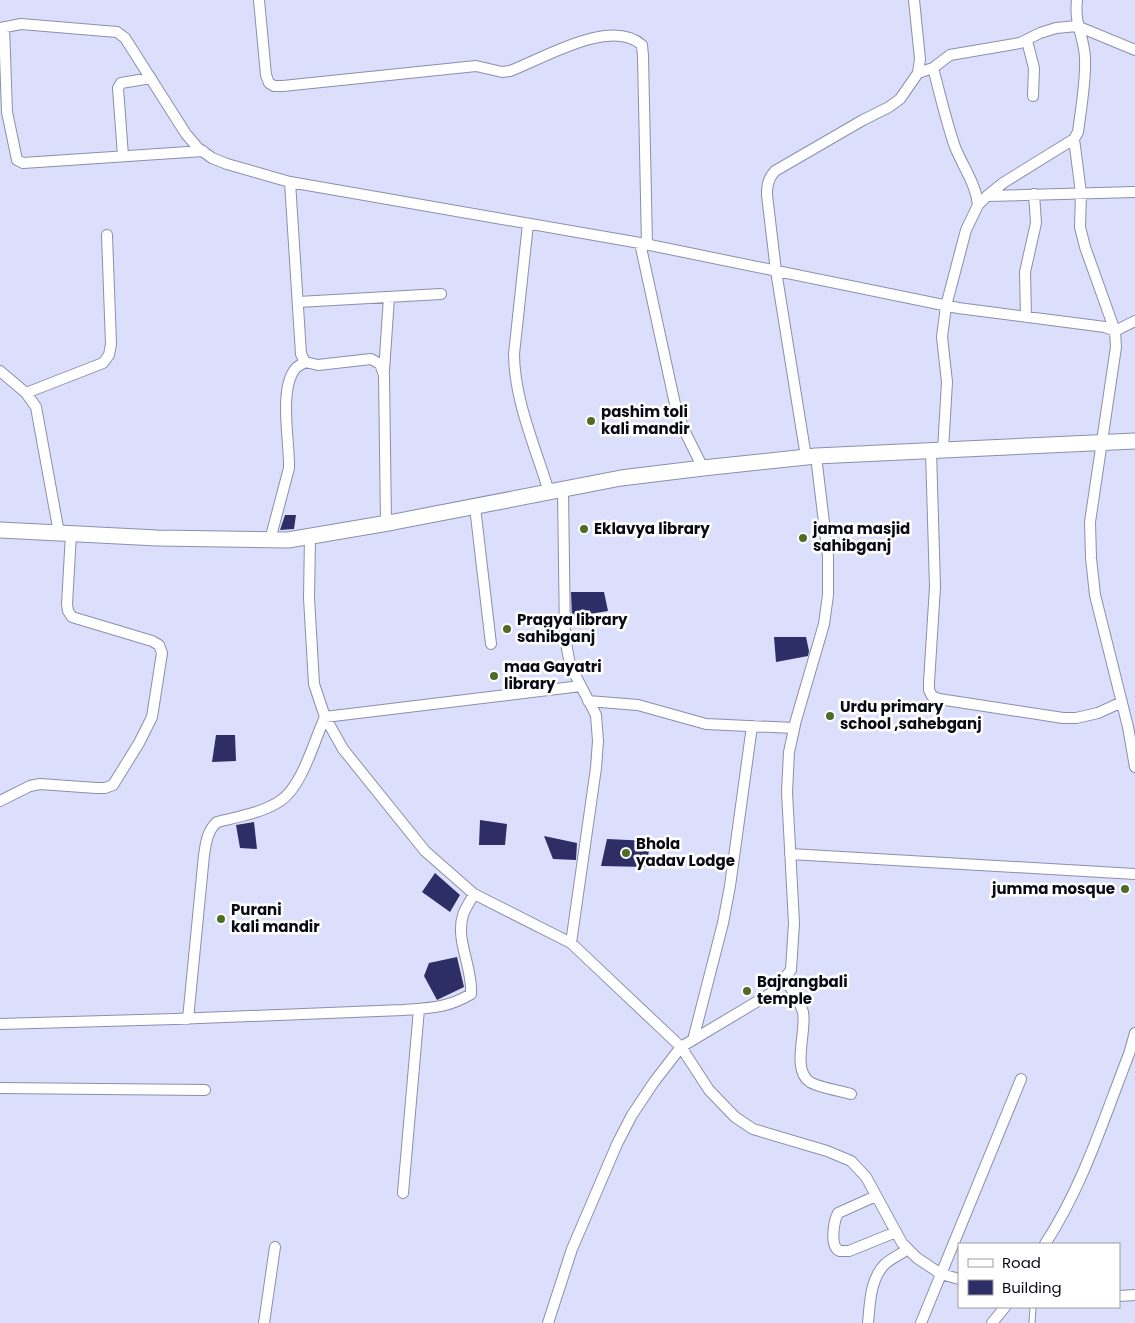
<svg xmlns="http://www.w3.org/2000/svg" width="1135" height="1323" font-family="Poppins,sans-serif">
<rect width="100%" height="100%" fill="#dbdffb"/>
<path fill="#2d2e66" d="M285,515h11l-2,14 -14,1z
M571,592h33l4,19 -36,6z
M774,637h32l3,14 -1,5 -32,6z
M216,735h19l1,26 -24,1z
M480,820l27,4 -2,21h-26z
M254,822l3,27 -17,-1 -4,-23z
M544,836l33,7 -1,17 -23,-1z
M607,839l43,2 -3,26 -46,-1z
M435,873l25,22 -10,17 -28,-20z
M457,957l7,30 -27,13 -13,-24 5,-13z"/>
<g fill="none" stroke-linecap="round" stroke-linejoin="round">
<g stroke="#8a8fae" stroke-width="7">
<path id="lane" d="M1032,1323l1,-16"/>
</g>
<g stroke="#8a8fae" stroke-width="12">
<path id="street" d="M259,0l7,75 3,8 5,3h9l193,-20 26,6 8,-1c33,-12 100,-54 132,-26l1,11 4,189
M4,27l3,85 10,48 6,3 180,-12
M0,28l21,-4 96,8 8,6 61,96 12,14 14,10 15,6 63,18 350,61 318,65 147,19 10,4 1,16 -26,175 1,36 4,37 33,132 7,40
M1027,41l7,27 -1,28
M933,68c7,26 13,53 22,79 8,20 21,37 23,58
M918,73l15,-5 17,-13 70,-12 20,-10 16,-5 21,-2 58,24
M1074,139l7,54 -1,34 5,20 30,84 20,-10
M123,156l-5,-68 3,-5 30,-5
M290,182l11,172 4,8 13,3 53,-6 9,5 4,11 2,148
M987,196l148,-4
M528,224l-14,130c0,45 22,95 35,138
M640,243l35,161 9,26 19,38
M298,302l143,-8
M1026,317l-1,-45 11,-49 -2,-29
M0,371l26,22 10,14 23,126
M384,371l5,-74
M26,393l77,-30 6,-8 2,-11 -4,-109
M943,450l4,-68 -5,-45 4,-31 20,-76 12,-25 9,-9 16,-13 71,-44 4,-7c3,-24 8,-50 7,-74 -1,-22 -11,-34 -8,-58
M931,451l4,136 -6,95v8l3,6 7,3 124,19h13l22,-5 24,-11
M806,457l-30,-186 -9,-76c0,-10 1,-16 8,-24l88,-51 26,-13 11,-8 18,-26 2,-14 -6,-59
M563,490l2,147 5,28 26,50 2,26 -2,27 -25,175
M475,507l16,137
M310,536l-1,62 5,86 11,33 18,32 82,102 49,43 97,49 110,104 28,43 26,27 18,12 74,22 24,10 15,16 36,66 15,15 24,16 18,5
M270,540l19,-72c1,-24 -11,-80 7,-100 2,-2 6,-4 9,-6
M588,701l50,4 68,19 88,4
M0,801l30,-15 10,-2 56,4h9l8,-3 26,-42 13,-26 10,-64 -3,-8 -7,-4 -80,-24 -4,-6 -1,-7 4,-70
M790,854l345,20
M784,978c7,10 15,21 19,34 4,19 -12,58 7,70 7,5 31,9 41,12
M188,1019l16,-164c2,-12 3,-24 13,-33 20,-5 45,-9 63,-21 22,-14 34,-60 45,-84l256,-31
M0,1024l175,-5 228,-9c26,-2 45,-2 68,-16 2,-26 -16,-54 -8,-79 2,-7 8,-15 11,-21
M693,1040l30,-117 7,-37 22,-160
M0,1088l205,2
M403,1193l16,-184
M876,1196l-38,17c-4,8 -9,34 2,38 1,0 8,0 9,0l47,-19
M1045,1244c38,-58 59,-126 84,-190l6,-21
M1119,1296l16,-1
M264,1323l11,-76
M548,1323l24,-74 45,-105 15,-29 22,-33 27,-35 92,-55 18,-22 3,-47 -7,-131 2,-40 7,-32 28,-96 4,-29v-39l-12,-100
M868,1323c2,-20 2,-44 17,-59 7,-6 16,-10 23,-15
M921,1323l100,-244
M992,1323l13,-16"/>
</g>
<g stroke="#8a8fae" stroke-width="17">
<path id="secondary" d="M0,530l157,8 131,2 106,-18 227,-44 82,-10 113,-12 319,-15"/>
</g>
<use href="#lane" stroke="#fff" stroke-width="5"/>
<use href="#street" stroke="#fff" stroke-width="10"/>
<use href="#secondary" stroke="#fff" stroke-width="15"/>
</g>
<g fill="#4e6c22" stroke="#fff" stroke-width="2">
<circle cx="591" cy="421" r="5"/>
<circle cx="584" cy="529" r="5"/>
<circle cx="803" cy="538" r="5"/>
<circle cx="507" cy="629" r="5"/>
<circle cx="494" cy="676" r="5"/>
<circle cx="830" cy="716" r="5"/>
<circle cx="626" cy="853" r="5"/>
<circle cx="1125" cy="889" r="5"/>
<circle cx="221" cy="919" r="5"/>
<circle cx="747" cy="991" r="5"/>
</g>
<g text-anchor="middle" stroke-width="5" stroke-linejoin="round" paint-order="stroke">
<g font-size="15" font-weight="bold" fill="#090a15" stroke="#fff" text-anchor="start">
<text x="601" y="417">pashim toli<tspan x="601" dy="17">kali mandir</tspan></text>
<text x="594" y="534">Eklavya library</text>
<text x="813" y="534">jama masjid<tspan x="813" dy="17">sahibganj</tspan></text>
<text x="517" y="625">Pragya library<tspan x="517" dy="17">sahibganj</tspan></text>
<text x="504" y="672">maa Gayatri<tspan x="504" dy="17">library</tspan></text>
<text x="840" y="712">Urdu primary<tspan x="840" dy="17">school ,sahebganj</tspan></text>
<text x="636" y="849">Bhola<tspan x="636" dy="17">yadav Lodge</tspan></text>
<text x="1115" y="894" text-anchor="end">jumma mosque</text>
<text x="231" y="915">Purani<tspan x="231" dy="17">kali mandir</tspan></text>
<text x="757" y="987">Bajrangbali<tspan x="757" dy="17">temple</tspan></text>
</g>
</g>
<rect x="958" y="1243" width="162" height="65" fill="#ffffff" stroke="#9d9da1"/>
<rect x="968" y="1259" width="25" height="8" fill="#ffffff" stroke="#9d9da1"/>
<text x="1002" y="1268" font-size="15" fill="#090a15">Road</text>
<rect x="968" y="1280" width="25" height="15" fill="#2d2e66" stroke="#9d9da1"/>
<text x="1002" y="1293" font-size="15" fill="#090a15">Building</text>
</svg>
